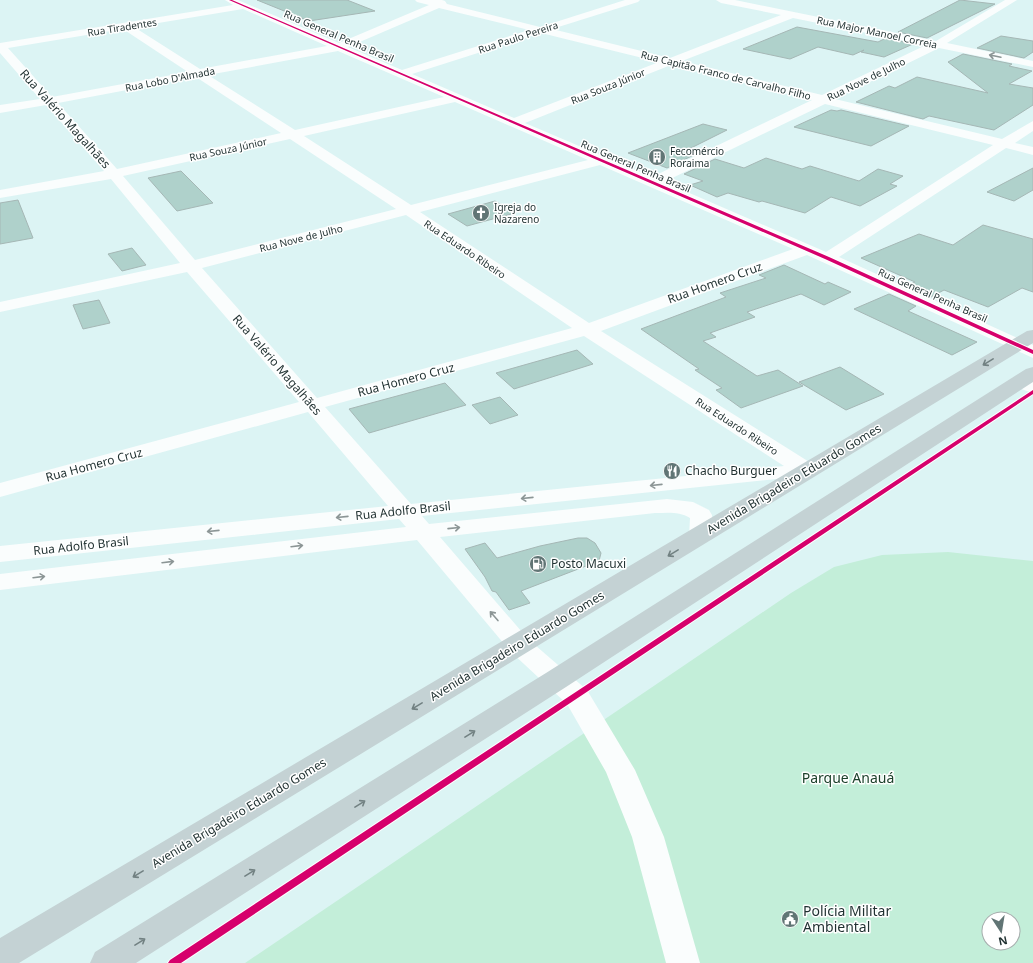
<svg xmlns="http://www.w3.org/2000/svg" width="1033" height="963" font-family="'Noto Sans',sans-serif">
<rect width="100%" height="100%" fill="#dcf4f4"/>
<path fill="#c3eed9" fill-rule="evenodd" d="M948,552l85,9v402h-788l546,-370 43,-26 48,-12zM989,919h24v24h-24z"/>
<path fill="#afd1cb" stroke="#a5b7b5" d="M257,0h90l28,11 -66,10z
M960,0l35,4 -68,34 -29,-6z
M797,27l81,15 8,-4 27,6 -29,13 -23,-5 3,-2 -11,5 -35,-8 -28,12 -47,-10z
M1001,36l32,5v11l-9,6 -47,-10z
M963,54l49,10 -3,2 23,5 -23,13 24,4v17l-39,25 -65,-14 -6,3 -67,-17 33,-16 6,2 22,-11 71,16 -40,-31z
M831,110l6,1 4,-1 68,16 -38,20 -77,-19z
M703,124l24,6 -40,20 11,3 -31,15 -39,-15z
M766,158l36,11 8,-3 49,15 19,-12 25,7 -13,8 7,2 -37,20 -29,-9 -26,16 -43,-12 -3,1 -31,-9 -11,4 -27,-12 13,-4 -19,-7 31,-15 29,9z
M1033,168v22l-19,11 -27,-9z
M181,171l32,32 -36,8 -29,-33z
M18,200l15,38 -33,6v-41z
M495,201l20,12 -48,13 -19,-12z
M983,225l50,14v53l-11,-4 -34,19 -44,-17 -13,7 -24,-11 8,-4 -54,-24 58,-24 34,11z
M132,248l14,17 -24,6 -14,-17z
M784,265l41,19 3,-2 23,10 -27,13 -23,-11 -54,18 8,5 -45,16 6,4 -13,4 54,35 21,-6 25,16 -62,22 -25,-18 6,-2 -27,-18 4,-1 -58,-40 85,-32 -6,-4 46,-15 -7,-3z
M889,294l27,12 -8,5 69,31 -25,13 -98,-46z
M99,300l11,23 -27,6 -10,-24z
M577,350l16,14 -79,25 -18,-16z
M840,367l44,27 -38,16 -47,-28z
M445,383l21,22 -97,28 -20,-24z
M500,397l18,18 -28,9 -18,-19z
M578,538h9l8,5 6,10 -2,8 -78,30 9,12 -21,7 -13,-18 -4,-1 -7,-14 -20,-28 20,-6 12,15 43,-12z"/>
<g fill="none" stroke-linecap="round" stroke-linejoin="round">
<path fill="#fafdfd" fill-rule="evenodd" d="M225,0h13l101,43 90,-38 -12,-3 -2,-2h27l3,1 2,3 93,23 85,-27h15l-2,2 -86,27 118,29 111,-43 -60,-12 -5,-3h19l201,41 69,-41h12l-70,43 86,18v6l-94,-19 -104,51 167,40 31,-18v10l-18,12 18,4v8l-27,-7 -167,109 194,88v13l-226,-103 -206,76 213,134 3,5 -3,5 -392,41 7,8 238,-25 26,3 16,8 3,5 1,21 -4,5 -8,2 -8,-2 -4,-5 1,-18c-11,-7 -23,-5 -35,-5l-215,24 88,102 59,51 48,80 29,67 36,126h-34l-34,-126 -26,-65 -39,-68 -57,-53 -93,-111 -417,50v-16l406,-47 -7,-8 -399,43v-16l388,-40 -80,-94 -308,85v-14l299,-81 -112,-130 -187,40v-10l180,-39 -69,-84 -111,19v-8l104,-19 -58,-66 -46,8v-8l40,-6 -40,-46v-10l233,-38zM439,8l90,22 -127,40 -54,-23zM243,9l84,37 -127,23 -66,-42zM793,18l133,27 -104,50 -140,-34zM123,29l65,43 -136,25 -44,-49zM541,33l118,29 -145,56 -102,-44zM338,51l106,46 -149,33 -87,-55zM671,65l141,35 -160,77 -127,-54zM196,77l85,56 -164,36 -59,-66zM455,102l133,58 -177,45 -107,-69zM825,104l168,41 -167,107 -162,-70zM290,139l106,70 -201,51 -72,-84zM600,165l193,84 -204,74 -169,-111zM406,215l166,113 -255,70 -115,-130zM584,336l200,130 -373,38 -86,-97z
M1019,376l14,4v13l-21,-7 -3,-4 3,-4z"/>
<path fill="#c4d2d4" fill-rule="evenodd" d="M1033,330v13l-1014,620h-19v-25l1027,-607z
M1033,367v15l-467,305 -430,276h-46l5,-11 451,-279 480,-304z"/>
<g stroke="#fff" stroke-width="2">
<path id="cycleway" d="M229,0h3l597,257 204,93v4l-208,-95z
M1033,390v4l-852,569h-13l2,-3z"/>
</g>
<use href="#cycleway" fill="#d6006c" fill-rule="evenodd"/>
</g>
<defs><path id="oneway-shaft" d="M-6 0H5M1.5-3L5.5 0L1.5 3" fill="none" stroke-width="1.6" stroke-linecap="round" stroke-linejoin="round"/></defs>
<g stroke="#8c9696">
<use href="#oneway-shaft" transform="translate(995 56) rotate(-168)"/>
<use href="#oneway-shaft" transform="translate(656 485) rotate(174)"/>
<use href="#oneway-shaft" transform="translate(527 498) rotate(174)"/>
<use href="#oneway-shaft" transform="translate(342 517) rotate(174)"/>
<use href="#oneway-shaft" transform="translate(454 528) rotate(-6)"/>
<use href="#oneway-shaft" transform="translate(213 531) rotate(174)"/>
<use href="#oneway-shaft" transform="translate(297 546) rotate(-7)"/>
<use href="#oneway-shaft" transform="translate(168 562) rotate(-7)"/>
<use href="#oneway-shaft" transform="translate(39 577) rotate(-7)"/>
<use href="#oneway-shaft" transform="translate(494 616) rotate(-131)"/>
</g>
<g stroke="#728182">
<use href="#oneway-shaft" transform="translate(988 362) rotate(149)"/>
<use href="#oneway-shaft" transform="translate(673 553) rotate(149)"/>
<use href="#oneway-shaft" transform="translate(417 706) rotate(149)"/>
<use href="#oneway-shaft" transform="translate(470 734) rotate(-32)"/>
<use href="#oneway-shaft" transform="translate(360 804) rotate(-32)"/>
<use href="#oneway-shaft" transform="translate(250 873) rotate(-32)"/>
<use href="#oneway-shaft" transform="translate(138 874) rotate(149)"/>
<use href="#oneway-shaft" transform="translate(140 942) rotate(-32)"/>
</g>
<defs>
<g id="building-disc" transform="scale(0.9)"><circle r="9.5" fill="#617575" stroke="#fff"/><path d="M-4-6H4V6H1V3H-1V6H-4ZM-2.5-4.3h1.7v1.8h-1.7ZM.8-4.3h1.7v1.8H.8ZM-2.5-1h1.7V.8h-1.7ZM.8-1h1.7V.8H.8Z" fill="#fff"/></g>
<g id="church-disc" transform="scale(0.9)"><circle r="9.5" fill="#617575" stroke="#fff"/><path d="M-1.2-6h2.4v3.5h3.3v2.4h-3.3V6h-2.4V-.1h-3.3v-2.4h3.3Z" fill="#fff"/></g>
<g id="restaurant-disc" transform="scale(0.9)"><circle r="9.5" fill="#617575" stroke="#fff"/><path d="M-5-6h1v4h1v-4h1v4h1v-4h1v5L-1.5 .5V6h-2V.5L-5-1ZM5-6V6H3V1.5H1.5Q1.5-4 5-6Z" fill="#fff"/></g>
<g id="fuel-disc" transform="scale(0.9)"><circle r="9.5" fill="#617575" stroke="#fff"/><path d="M-5.5-6h7V0h2V4h1.3V-2.5L3-4.5l.8-.8L6-3V5H2.5V1h-1V6h-7ZM-4.2-4.7v3.2H.2V-4.7Z" fill="#fff"/></g>
<g id="civic-disc" transform="scale(0.9)"><circle r="9.5" fill="#617575" stroke="#fff"/><path d="M-.6-6.5H3V-4.5H.6V-3L4-1V1h2V6H-6V1h2V-1L-.6-3ZM-1.2 2.5V6h2.4V2.5Z" fill="#fff"/></g>
</defs>
<g fill-rule="evenodd">
<use href="#building-disc" x="657" y="157"/>
<use href="#church-disc" x="481" y="213"/>
<use href="#restaurant-disc" x="672" y="471"/>
<use href="#fuel-disc" x="538" y="564"/>
<use href="#civic-disc" x="790" y="919"/>
</g>
<g text-anchor="middle" stroke-width="3" stroke-linejoin="round" paint-order="stroke">
<g font-size="10" fill="#1f3030" stroke="#fff">
<text transform="translate(122 27) rotate(-9)" y="4">Rua Tiradentes</text>
<text transform="translate(877 32) rotate(12)" y="4">Rua Major Manoel Correia</text>
<text transform="translate(339 36) rotate(23)" y="4">Rua General Penha Brasil</text>
<text transform="translate(518 37) rotate(-18)" y="4">Rua Paulo Pereira</text>
<text transform="translate(726 75) rotate(14)" y="4">Rua Capitão Franco de Carvalho Filho</text>
<text transform="translate(170 79) rotate(-11)" y="4">Rua Lobo D'Almada</text>
<text transform="translate(866 79) rotate(-26)" y="4">Rua Nove de Julho</text>
<text transform="translate(608 86) rotate(-22)" y="4">Rua Souza Júnior</text>
<text transform="translate(228 149) rotate(-12)" y="4">Rua Souza Júnior</text>
<text transform="translate(636 166) rotate(23)" y="4">Rua General Penha Brasil</text>
<text transform="translate(301 238) rotate(-14)" y="4">Rua Nove de Julho</text>
<text transform="translate(465 249) rotate(34)" y="4">Rua Eduardo Ribeiro</text>
<text transform="translate(933 295) rotate(24)" y="4">Rua General Penha Brasil</text>
<text transform="translate(737 426) rotate(33)" y="4">Rua Eduardo Ribeiro</text>
</g>
<g font-size="10" fill="#1f3030" stroke="#fff" text-anchor="start">
<text x="670" y="155">Fecomércio<tspan x="670" dy="12">Roraima</tspan></text>
<text x="494" y="211">Igreja do<tspan x="494" dy="12">Nazareno</tspan></text>
</g>
<g font-size="12" fill="#1f3030" stroke="#fff">
<text transform="translate(65 119) rotate(48)" y="4">Rua Valério Magalhães</text>
<text transform="translate(715 283) rotate(-20)" y="4">Rua Homero Cruz</text>
<text transform="translate(277 365) rotate(49)" y="4">Rua Valério Magalhães</text>
<text transform="translate(406 380) rotate(-15)" y="4">Rua Homero Cruz</text>
<text transform="translate(94 465) rotate(-15)" y="4">Rua Homero Cruz</text>
<text transform="translate(794 479) rotate(-31)" y="4">Avenida Brigadeiro Eduardo Gomes</text>
<text transform="translate(403 511) rotate(-6)" y="4">Rua Adolfo Brasil</text>
<text transform="translate(81 546) rotate(-6)" y="4">Rua Adolfo Brasil</text>
<text transform="translate(517 646) rotate(-31)" y="4">Avenida Brigadeiro Eduardo Gomes</text>
<text transform="translate(239 813) rotate(-31)" y="4">Avenida Brigadeiro Eduardo Gomes</text>
</g>
<g font-size="12" fill="#1f3030" stroke="#fff" text-anchor="start">
<text x="685" y="475">Chacho Burguer</text>
<text x="551" y="568">Posto Macuxi</text>
</g>
<g font-size="14" fill="#1c412b" stroke="#fff">
<text x="848" y="783">Parque Anauá</text>
</g>
<g font-size="14" fill="#1f3030" stroke="#fff" text-anchor="start">
<text x="803" y="916">Polícia Militar<tspan x="803" dy="16">Ambiental</tspan></text>
</g>
</g>
<g transform="translate(1001 931) rotate(168)"><circle r="19" fill="#ffffff" stroke="#a5acac"/>
<path d="M0-3L7 15L0 10L-7 15Z" fill="#617575"/>
<text y="-6" font-size="11" font-weight="bold" text-anchor="middle" fill="#1f3030">N</text>
</g>
</svg>
